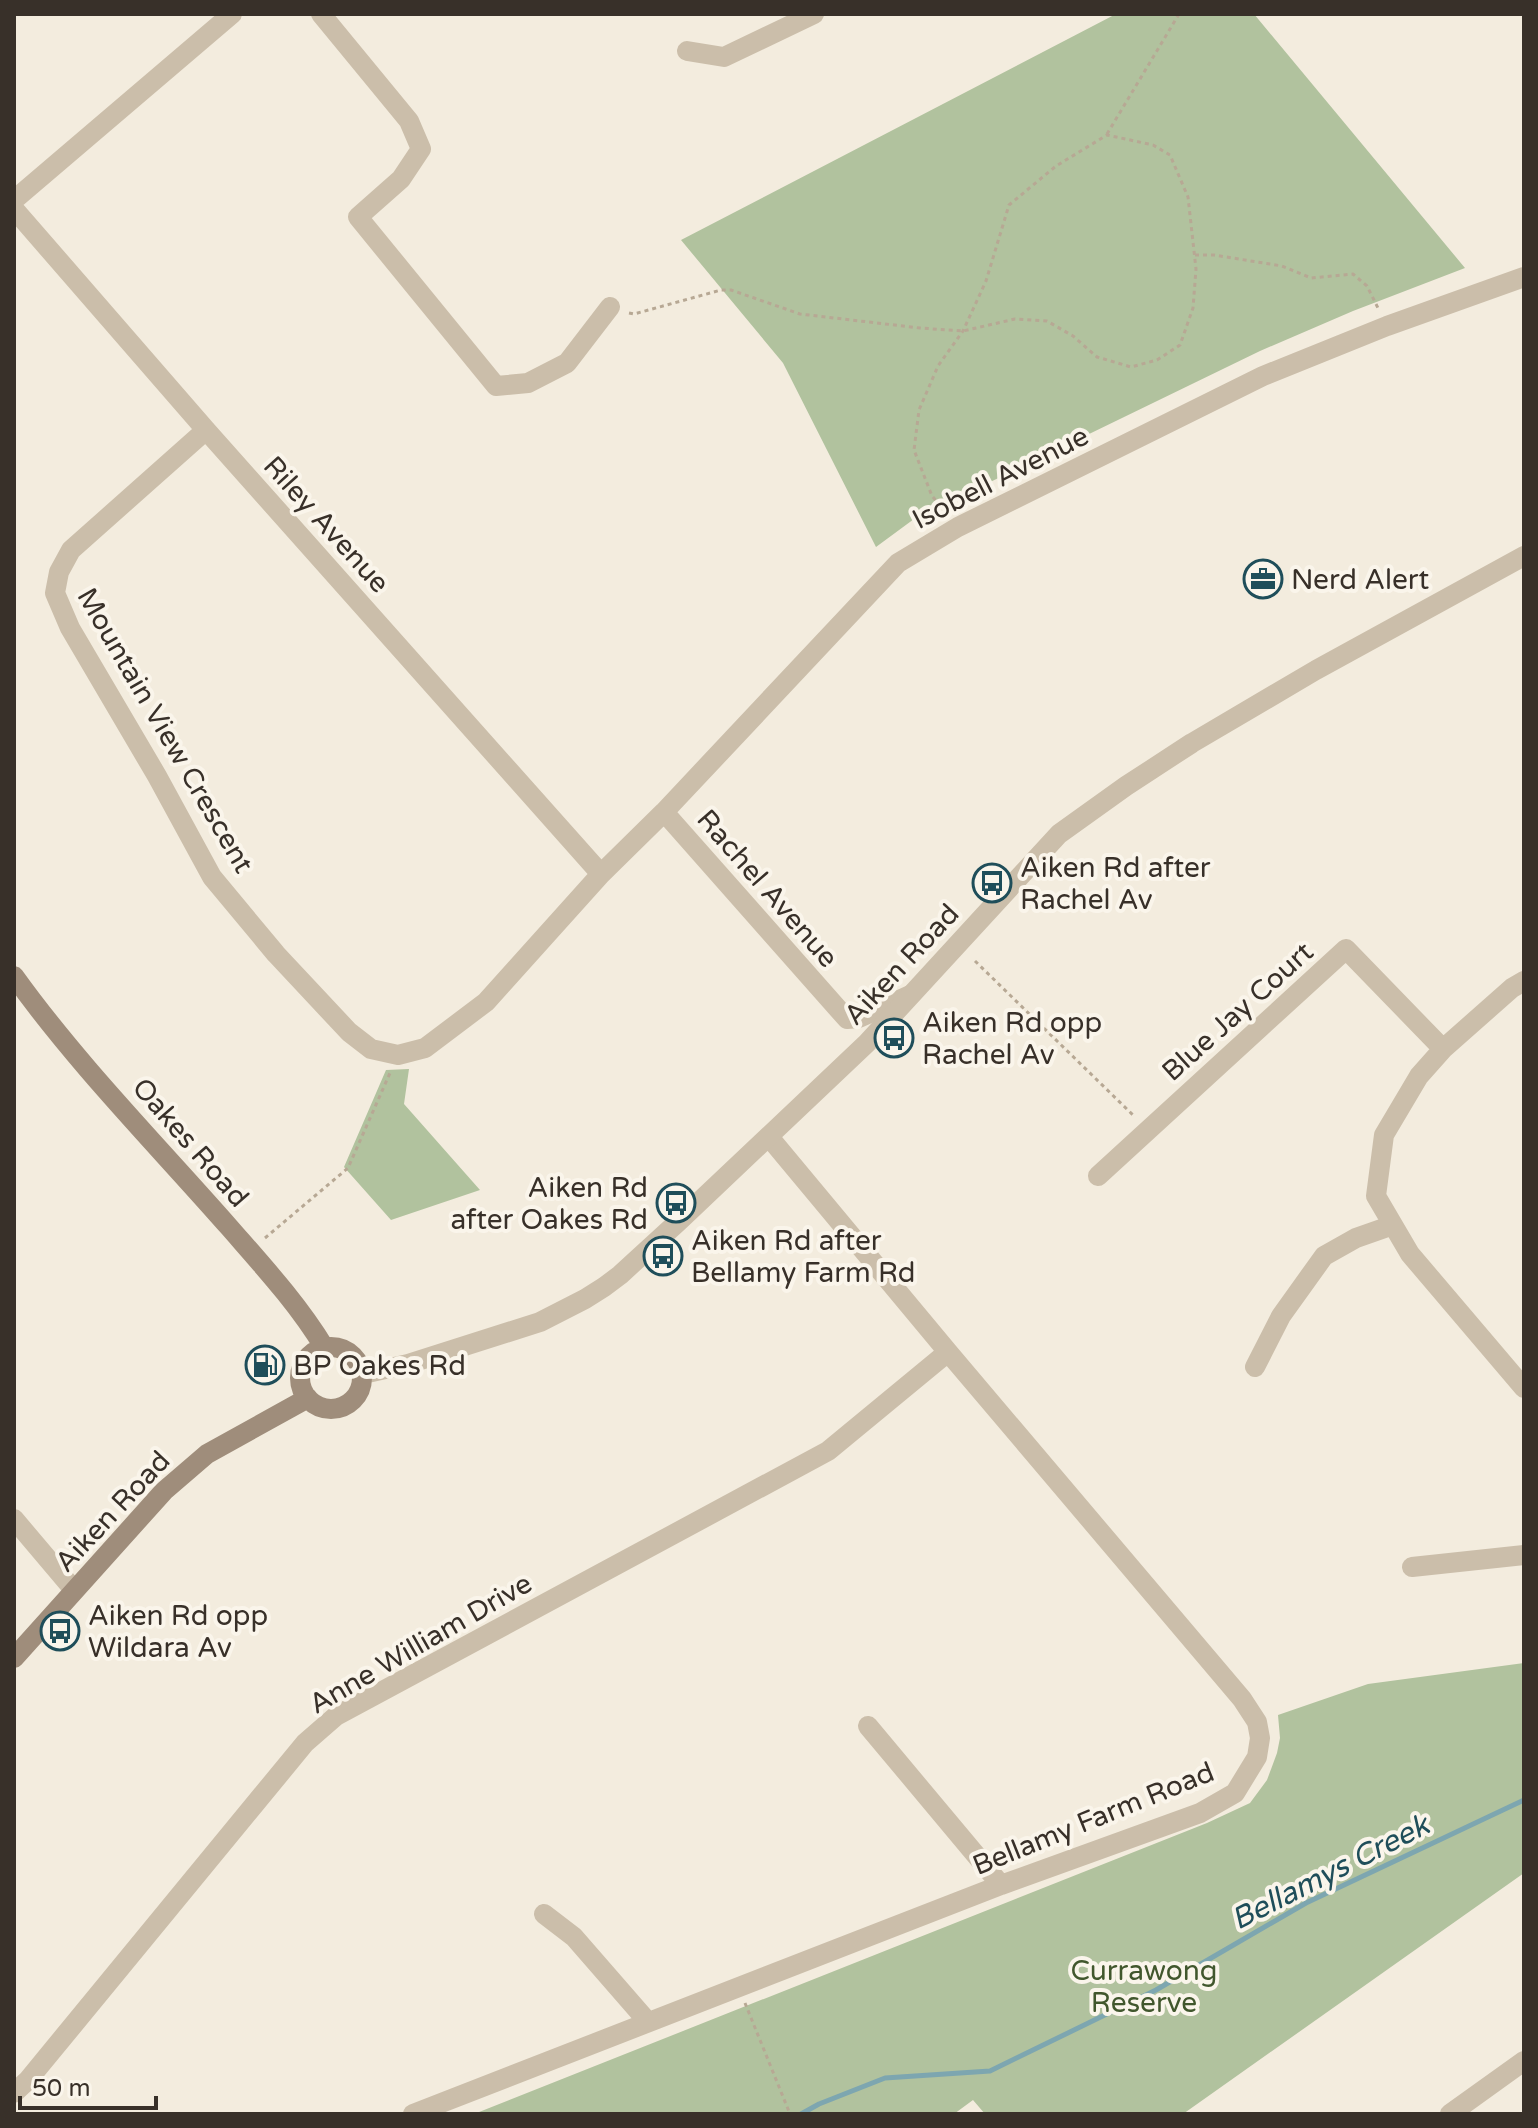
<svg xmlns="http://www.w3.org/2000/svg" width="1538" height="2128" font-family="'Varela Round',sans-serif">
<rect width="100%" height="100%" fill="#f3ecde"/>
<path fill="#b1c29e" d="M1116,14h138l211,254 -112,43 -93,40 -346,168 -38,28 -93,-184 -102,-123z
M409,1069l-5,35 76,86 -89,30 -47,-53 42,-97z
M1524,1663v210l-341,241h-198l-12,-14 -19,14h-480l733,-291 43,-20 17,-23 10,-27 3,-15 -2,-23 90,-31z"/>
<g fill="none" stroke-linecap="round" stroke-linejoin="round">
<path stroke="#7da6b0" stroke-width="5" d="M801,2114l18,-10 66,-26 105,-7 166,-81 150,-87 218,-103"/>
<path stroke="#b7a894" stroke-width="3" stroke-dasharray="4 4" stroke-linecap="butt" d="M1107,134l72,-120
M1195,255h19l68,11 29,12 42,-4 14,12 11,22
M629,313l5,1 87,-24h10l69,24 120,14 43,3 52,-12 32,2 26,15 24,21 34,10 26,-7 23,-15 13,-37 3,-39 -8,-72 -18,-42 -17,-10 -46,-10 -51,31 -47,39 -23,76 -23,50 -25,35 -19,44 -5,40 18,46 14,16
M975,961l159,155
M265,1238l83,-70 42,-95
M745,2003l45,111"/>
<path stroke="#cbbeaa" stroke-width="20" d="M321,14l88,107 12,28 -20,30 -43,38 138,169 32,-3 39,-20 43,-56
M687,51l37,6 90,-43
M14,200l218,-186
M14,209l192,221 395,444
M206,430l-135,120 -12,22 -4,21 15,35 87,148 55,101 64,77 73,78 22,17 27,6 27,-7 61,-46 115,-128 63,-62 234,-249 60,-36 305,-151 124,-50 137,-49
M664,812l183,207 12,-1 51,-23
M1524,981l-12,7 -69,61 -24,27 -35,59 -8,61 34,58 114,134
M1098,1176l248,-227 97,100
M1255,1367l26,-51 43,-60 32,-18 37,-13
M14,1519l60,71
M1412,1567l112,-12
M868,1726l133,159
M544,1914l30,23 74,85
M14,2093l14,-13 277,-337 31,-27 492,-265 120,-99
M413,2114l588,-229 199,-72 35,-20 22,-36 3,-19 -3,-16 -15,-23 -294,-347 -179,-215"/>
<path stroke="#cbbeaa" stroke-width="20" d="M363,1374l45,-10 132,-42 45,-23 19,-12 16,-12 59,-54 188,-178 192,-209 67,-48 66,-43 124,-73 208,-114
M1450,2114l74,-53"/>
<path stroke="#9f8d7b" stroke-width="20" d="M14,976c64,89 143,169 215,251 34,39 69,77 95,120
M300 1378a31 31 0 1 1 62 0a31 31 0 1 1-62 0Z
M14,1658l150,-167 43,-37 101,-56"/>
</g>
<defs>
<g id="office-ring" transform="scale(2)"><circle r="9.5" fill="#faf5eb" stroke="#1f4e5a" stroke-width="1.5"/><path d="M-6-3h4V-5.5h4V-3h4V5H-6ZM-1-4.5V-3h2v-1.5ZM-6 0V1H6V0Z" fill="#1f4e5a"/></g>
<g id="bus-ring" transform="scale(2)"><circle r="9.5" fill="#faf5eb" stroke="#1f4e5a" stroke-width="1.5"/><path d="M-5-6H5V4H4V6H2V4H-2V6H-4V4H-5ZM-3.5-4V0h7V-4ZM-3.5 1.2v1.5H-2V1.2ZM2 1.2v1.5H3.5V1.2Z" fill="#1f4e5a"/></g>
<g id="fuel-ring" transform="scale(2)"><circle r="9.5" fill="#faf5eb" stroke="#1f4e5a" stroke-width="1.5"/><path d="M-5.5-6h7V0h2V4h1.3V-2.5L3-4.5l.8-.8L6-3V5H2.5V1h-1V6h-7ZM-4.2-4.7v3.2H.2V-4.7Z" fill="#1f4e5a"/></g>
</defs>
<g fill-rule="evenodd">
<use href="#office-ring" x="1263" y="579"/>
<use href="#bus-ring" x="992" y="883"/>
<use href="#bus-ring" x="894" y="1038"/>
<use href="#bus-ring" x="676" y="1203"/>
<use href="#bus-ring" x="663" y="1256"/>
<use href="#fuel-ring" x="265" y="1365"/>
<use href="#bus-ring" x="60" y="1631"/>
</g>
<g text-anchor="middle" stroke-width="8" stroke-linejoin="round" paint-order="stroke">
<g font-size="28" fill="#383029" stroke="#faf5eb">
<text transform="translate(1000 477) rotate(-27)" y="10">Isobell Avenue</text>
<text transform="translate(327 524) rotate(48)" y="10">Riley Avenue</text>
<text transform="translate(166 730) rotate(60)" y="10">Mountain View Crescent</text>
<text transform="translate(768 888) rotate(49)" y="10">Rachel Avenue</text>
<text transform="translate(901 964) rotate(-47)" y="10">Aiken Road</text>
<text transform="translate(1237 1011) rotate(-42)" y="10">Blue Jay Court</text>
<text transform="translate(191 1142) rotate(49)" y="10">Oakes Road</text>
<text transform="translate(112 1511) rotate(-47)" y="10">Aiken Road</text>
<text transform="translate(420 1643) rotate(-30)" y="10">Anne William Drive</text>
<text transform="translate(1093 1818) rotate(-22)" y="10">Bellamy Farm Road</text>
</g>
<g font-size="28" fill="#383029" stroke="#faf5eb" text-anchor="start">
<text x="1291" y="589">Nerd Alert</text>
<text x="1020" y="877">Aiken Rd after<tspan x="1020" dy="32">Rachel Av</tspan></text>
<text x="922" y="1032">Aiken Rd opp<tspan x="922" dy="32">Rachel Av</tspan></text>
<text x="648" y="1197" text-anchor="end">Aiken Rd<tspan x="648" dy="32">after Oakes Rd</tspan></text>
<text x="691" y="1250">Aiken Rd after<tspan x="691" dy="32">Bellamy Farm Rd</tspan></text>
<text x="293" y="1375">BP Oakes Rd</text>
<text x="88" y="1625">Aiken Rd opp<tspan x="88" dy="32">Wildara Av</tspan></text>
</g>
<g font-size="28" fill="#41572d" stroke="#faf5eb">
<text x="1144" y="1980">Currawong<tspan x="1144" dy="32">Reserve</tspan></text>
</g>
<g font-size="30" font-style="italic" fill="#1f4e5a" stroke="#faf5eb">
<text transform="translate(1330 1872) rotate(-27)" y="10">Bellamys Creek</text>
</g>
</g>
<rect width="1538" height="2128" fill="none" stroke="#383029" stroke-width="32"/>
<path d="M20 2096v12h136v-12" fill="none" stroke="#383029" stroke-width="4"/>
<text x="32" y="2096" font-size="24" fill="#383029" stroke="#faf5eb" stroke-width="6" paint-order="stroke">50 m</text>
</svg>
